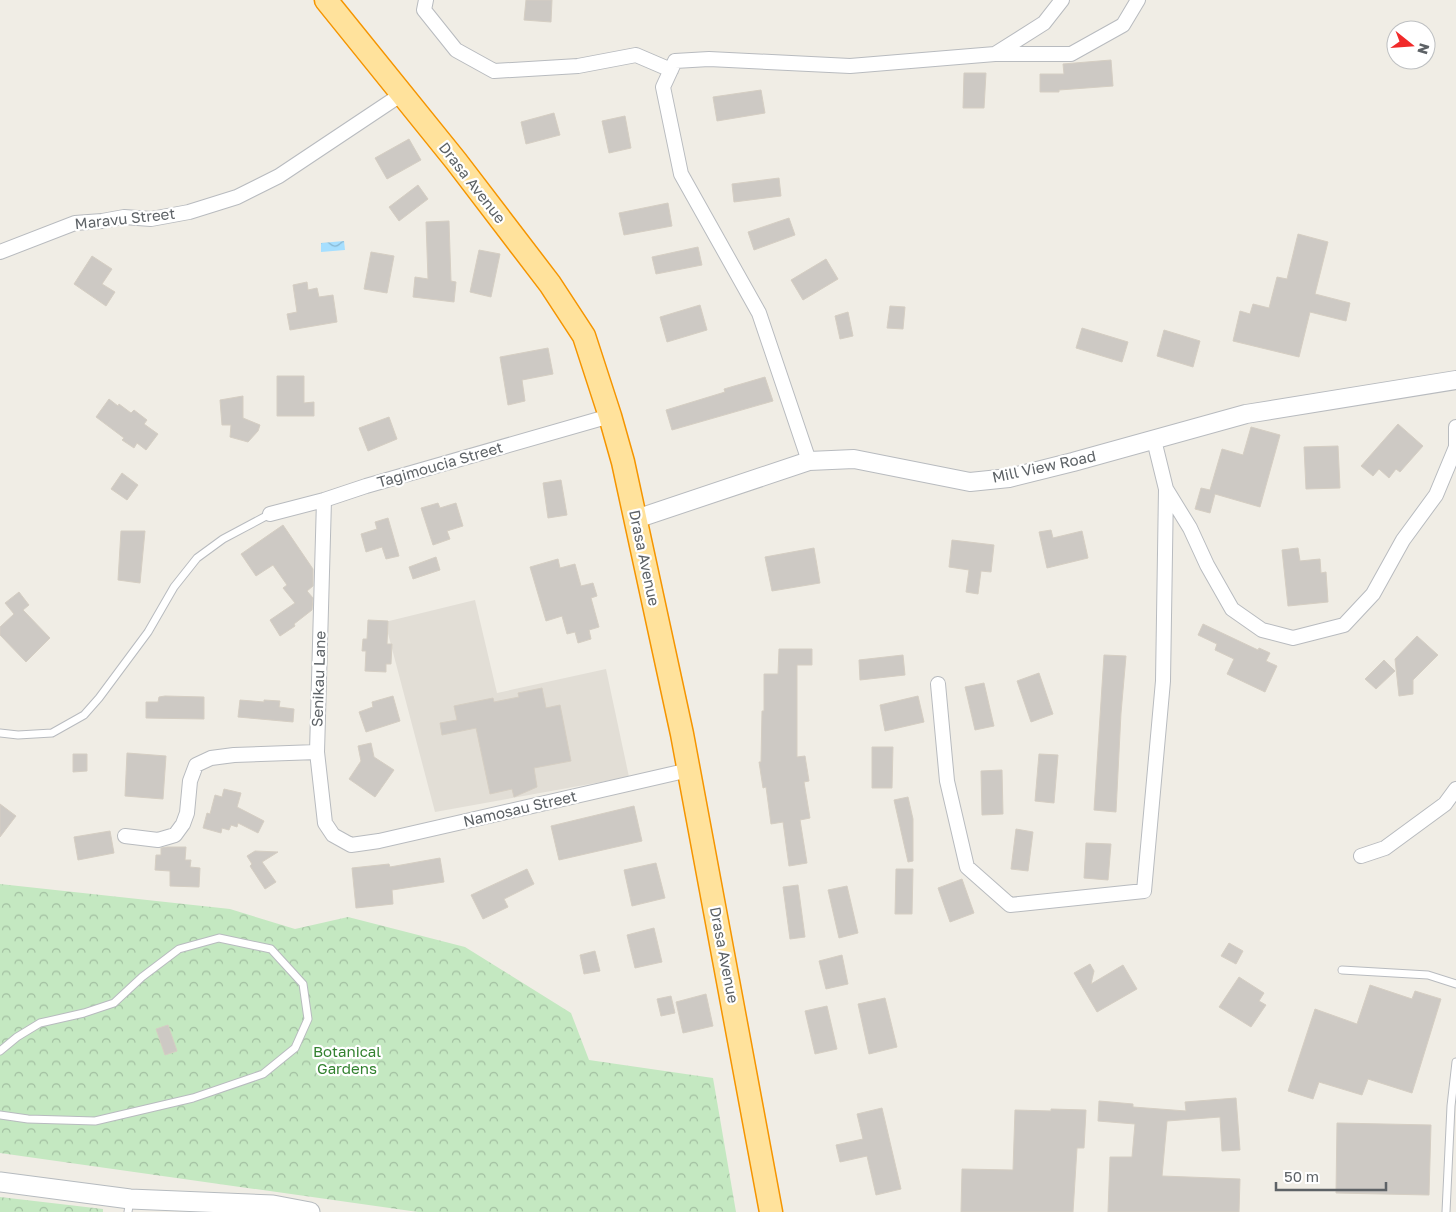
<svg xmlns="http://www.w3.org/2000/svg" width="1456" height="1212" font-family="'Golos Text',sans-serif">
<defs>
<pattern id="park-crowns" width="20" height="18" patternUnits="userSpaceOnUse" patternTransform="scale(1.25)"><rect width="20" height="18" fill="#c4e8c1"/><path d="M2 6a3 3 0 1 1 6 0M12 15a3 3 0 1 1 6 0" fill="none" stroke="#a2bfa1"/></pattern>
<pattern id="water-waves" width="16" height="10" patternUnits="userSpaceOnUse" patternTransform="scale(1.25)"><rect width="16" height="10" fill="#a6dfff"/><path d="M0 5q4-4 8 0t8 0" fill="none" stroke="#8ab8d2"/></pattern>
</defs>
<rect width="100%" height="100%" fill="#f0ede5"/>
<path fill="#e2ded6" d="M475,600l22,93 109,-24 23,108 -194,35 -50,-190z"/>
<path fill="url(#park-crowns)" d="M0,884l230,25 65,20 53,-12 117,30 106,66 18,47 124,18 23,134h-318l-418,-59z
M0,1197l103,12v3h-103z"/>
<path fill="url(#water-waves)" d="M344,241l1,9 -24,2v-9z"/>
<path fill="#cdc9c4" stroke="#d5cec3" d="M526,0h26l-1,22 -27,-2z
M1111,60l2,26 -54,4v2h-19v-18h24l-1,-10z
M964,73h22l-2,35h-21z
M761,90l4,23 -48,8 -4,-24z
M554,113l6,22 -34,9 -5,-22z
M625,116l6,32 -22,5 -7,-32z
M409,139l12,21 -34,19 -12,-21z
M779,178l2,18 -47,6 -2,-18z
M418,185l10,14 -29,22 -10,-14z
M668,203l4,23 -48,9 -5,-22z
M789,218l6,17 -41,15 -6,-18z
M449,221l2,60 5,1 -2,20 -41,-5 2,-20 13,2 -2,-57z
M1298,234l30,8 -13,52 35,9 -4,18 -36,-9 -11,45 -66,-16 7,-30 10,3 3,-10 16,4 8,-31 10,2z
M698,247l4,18 -46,9 -4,-17z
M479,250l21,4 -9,43 -21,-5z
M371,252l23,4 -7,37 -23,-4z
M92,256l20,13 -10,15 13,8 -9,14 -32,-22z
M826,259l12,20 -35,21 -12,-20z
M307,282l1,8 9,-2 2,9 14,-2 4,27 -47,8 -3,-16 10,-2 -4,-27z
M700,305l7,25 -40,12 -7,-25z
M890,306l15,1 -2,22 -16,-1z
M848,312l5,24 -13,3 -5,-23z
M1082,328l46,14 -6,20 -46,-14z
M1164,330l36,11 -7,26 -36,-11z
M548,348l5,26 -31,6 3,21 -17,4 -8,-48z
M277,376h27v27l10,-1v14h-37z
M765,377l8,24 -101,29 -6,-20 59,-18 -1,-3z
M243,396v22l17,7 -2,6 -10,11 -18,-5 1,-12h-9l-2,-25z
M109,399l9,7 1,-2 12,9 3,-3 13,10 -3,4 14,10 -12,16 -9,-7 -3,5 -12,-8 2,-2 -28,-21z
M389,417l8,22 -29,12 -9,-23z
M1398,424l25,22 -23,26 -4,-3 -7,9 -10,-9 -6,7 -12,-10z
M1251,427l29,8 -20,72 -45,-13 -5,19 -15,-4 6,-21 9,2 12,-41 21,6z
M1338,446l2,42 -34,1 -2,-42z
M122,473l16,12 -11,15 -16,-11z
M561,480l6,35 -19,3 -5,-35z
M438,503l2,5 16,-5 7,23 -16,5 3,8 -17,6 -12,-37z
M388,518l11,38 -13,3 -4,-12 -16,5 -5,-18 16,-5 -2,-7z
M283,525l30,44v17l-6,5 6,7 -1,12 -18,14 1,2 -15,10 -10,-16 25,-17 -12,-15 4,-3 -14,-20 -17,11 -15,-22z
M1051,530l2,8 29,-7 6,27 -41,10 -8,-36z
M121,531h24l-5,52 -22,-3z
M952,540l42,5 -3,27 -10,-1 -3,23 -12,-2 3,-22 -20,-3z
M814,548l6,35 -48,8 -7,-34z
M1298,548l2,13 20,-2 1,14 5,-1 2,30 -40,4 -6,-56z
M436,557l4,13 -27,9 -4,-12z
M558,559l2,9 15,-4 6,22 12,-3 4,13 -6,2 8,29 -10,3 2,9 -13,4 -3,-11 -8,2 -5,-18 -16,5 -16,-54z
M19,592l10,13 -6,5 27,28 -24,24 -26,-27v-8l14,-13 -9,-11z
M368,620l20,1 -1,23h5l-1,20h-5v8l-21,-1 1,-20h-4l1,-12h4z
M1203,624l55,26 1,-2 11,5 -4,8 11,5 -12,26 -38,-18 7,-15 -19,-9 2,-6 -19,-9z
M1417,636l21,19 -25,25v14l-14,2 -4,-37z
M779,649h33v16h-15v92l8,-1 4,25 -5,1 6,36 -10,2 7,43 -18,3 -6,-44 -12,2 -5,-37 -3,1 -4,-26h2l1,-51h2v-37h14z
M903,655l2,20 -45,5 -1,-20z
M1104,655l22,1 -5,57 -5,99 -22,-2z
M1384,660l11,11 -19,18 -11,-10z
M1039,673l14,41 -22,8 -14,-41z
M984,683l10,43 -19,4 -10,-43z
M542,688l4,20 14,-3 11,56 -37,7 3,19 -23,10 -2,-8 -22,5 -14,-66 -34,7 -2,-12 17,-3 -3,-14 39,-8 1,4 25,-5 -1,-4z
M165,696l39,1v22l-58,-1v-16h12l1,-5z
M393,696l7,25 -34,11 -7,-20 14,-5 -1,-5z
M918,696l6,26 -39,9 -5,-26z
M240,700l24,2v-2l16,1 -1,6 15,2 -1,13 -55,-5z
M371,743l3,14 20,13 -19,27 -26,-18 12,-18 -3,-15z
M872,747h21l-1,41h-20z
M127,753l39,3 -3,43 -38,-3z
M73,754h14v17l-14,1z
M1039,754l19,1 -4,48 -19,-2z
M1002,770l1,44 -21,1 -1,-44z
M224,789l17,4 -4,14 27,14 -6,12 -20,-10 -1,4 -6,-2 -2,5 -7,-2 -1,5 -18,-5 4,-15 3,1 5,-19 7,2z
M908,797l5,22v42l-5,1 -14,-62z
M0,804l16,12 -16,21z
M634,806l8,35 -83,19 -8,-34z
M1016,829l17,3 -5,39 -17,-2z
M110,831l4,22 -36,7 -4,-23z
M1086,843l25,1 -3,36 -24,-2z
M167,847h19l-1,13h6l-1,7 10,1 -1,19 -29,-1v-15l-15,-1 1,-15h5v-7z
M255,851l23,1 -16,10 14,20 -11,7 -15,-23 2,-2 -5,-8z
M440,858l4,24 -52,8 1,14 -37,4 -4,-40 37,-4 1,3z
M656,863l9,35 -33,8 -8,-36z
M527,869l7,15 -30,15 4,8 -25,12 -12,-24z
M896,869h17l-1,45h-17z
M962,879l12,34 -24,9 -12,-34z
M798,885l7,52 -15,2 -7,-52z
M847,886l11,47 -19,5 -11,-48z
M654,928l8,34 -27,6 -8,-33z
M1229,943l14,8 -7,13 -15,-8z
M595,951l5,20 -16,3 -4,-19z
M842,955l6,29 -22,5 -7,-28z
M1090,964l4,7 -3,13 32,-19 14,24 -40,23 -23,-39z
M1239,977l25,16 -5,8 7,4 -15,22 -32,-20z
M1370,985l42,14 3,-8 26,8 -29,94 -44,-14 -6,16 -43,-13 -6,17 -25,-8 27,-82 42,15z
M706,994l7,32 -30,7 -7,-31z
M671,996l4,17 -14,3 -4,-17z
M885,998l12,49 -28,7 -11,-50z
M827,1006l10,43 -22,5 -10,-43z
M168,1025l9,26 -12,4 -9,-26z
M1236,1098l4,52 -18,1 -2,-34 -53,4 -5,55 78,3 -1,33h-131l2,-55h22l3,-33 -37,-3 1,-20 34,3v3l53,4 -1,-9z
M882,1108l19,81 -25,6 -9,-39 -27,6 -4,-17 27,-6 -6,-25z
M1051,1109l35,1 -2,38h-7l-4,64h-112l1,-43 51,1 2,-60 36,1z
M1337,1123l94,2 -2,70 -93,-2z"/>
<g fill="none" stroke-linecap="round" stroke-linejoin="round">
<g stroke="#b8bbbf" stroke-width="9">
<path id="service" d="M0,733l18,2 34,-2 32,-18 15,-17 49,-66 26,-45 23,-29 26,-19 47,-25
M1342,970l86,5 28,9
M0,1051l17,-14 23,-14 44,-10 30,-10 28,-26 37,-28 40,-11 52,11 32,35 5,35 -13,29 -32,26 -70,24 -98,23 -67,-2 -28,-4
M128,1212l2,-12
M1446,1212l5,-106 5,-44"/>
</g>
<g stroke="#b8bbbf" stroke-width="16">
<path id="minor" d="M426,0l-2,10 32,40 38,21 84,-5 58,-11 35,15
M995,54h76l52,-29 15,-25
M0,252l75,-29 27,-2 22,-4 27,2 38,-7 48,-15 42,-21 123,-82
M809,461l-50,-148 -78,-139 -18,-87 12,-26 34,-2 141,7 145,-12 49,-31 18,-23
M1166,489l24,39 17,37 25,44 30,21 31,8 51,-13 29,-31 30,-54 33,-45 20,-48v-20
M324,500l-7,252 8,71 8,12 18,10 28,-4 310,-71
M270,514l54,-14 42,-14 244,-70
M938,684l9,97 20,86 43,38 134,-14 19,-210 3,-192 -12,-49
M125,836l33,4 17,-5 8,-11 4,-11 3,-32 6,-16 15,-7 23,-3 83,-3
M1361,856l24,-8 60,-44 11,-15"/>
</g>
<g stroke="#b8bbbf" stroke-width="20">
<path id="tertiary" d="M636,519l173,-58 45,-2 116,23 39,-4 64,-16 173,-48 210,-34"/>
</g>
<g stroke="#b6bbbf" stroke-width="21">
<path id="secondary" d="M0,1182l130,17 143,6 37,7"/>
</g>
<g stroke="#f59500" stroke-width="25">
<path id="trunk" d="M326,0l130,161 94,123 34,52 26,80 13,46 59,272 89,478"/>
</g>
<use href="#service" stroke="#fff" stroke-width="7"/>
<use href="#minor" stroke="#fff" stroke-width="14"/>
<use href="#tertiary" stroke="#fff" stroke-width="18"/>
<use href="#secondary" stroke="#fff" stroke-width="19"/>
<use href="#trunk" stroke="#ffe29c" stroke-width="22"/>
</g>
<g text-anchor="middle" stroke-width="4.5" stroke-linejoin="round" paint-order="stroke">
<g font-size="15" fill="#5d6266" stroke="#fff">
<text transform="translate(472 183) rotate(52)" y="5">Drasa Avenue</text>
<text transform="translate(125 219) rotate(-6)" y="5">Maravu Street</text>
<text transform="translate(440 465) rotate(-16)" y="5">Tagimoucia Street</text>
<text transform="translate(1044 467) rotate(-12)" y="5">Mill View Road</text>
<text transform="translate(644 558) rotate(78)" y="5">Drasa Avenue</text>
<text transform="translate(319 679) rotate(-88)" y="5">Senikau Lane</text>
<text transform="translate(520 809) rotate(-13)" y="5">Namosau Street</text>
<text transform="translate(724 955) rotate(79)" y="5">Drasa Avenue</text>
</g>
<g font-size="15" fill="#338230" stroke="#fff">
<text x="347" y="1057">Botanical<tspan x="347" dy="17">Gardens</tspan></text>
</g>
</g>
<g transform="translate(1411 45) rotate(107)"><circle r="24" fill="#ffffff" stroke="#bec0c2"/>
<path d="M0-4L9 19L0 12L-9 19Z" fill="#f12a2a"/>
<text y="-8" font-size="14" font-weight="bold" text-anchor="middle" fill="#5d6266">N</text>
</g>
<path d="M1276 1182v8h110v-8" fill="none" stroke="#5d6266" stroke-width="2.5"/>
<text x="1284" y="1182" font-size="15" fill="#5d6266" stroke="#ffffff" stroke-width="4" paint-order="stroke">50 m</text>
</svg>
